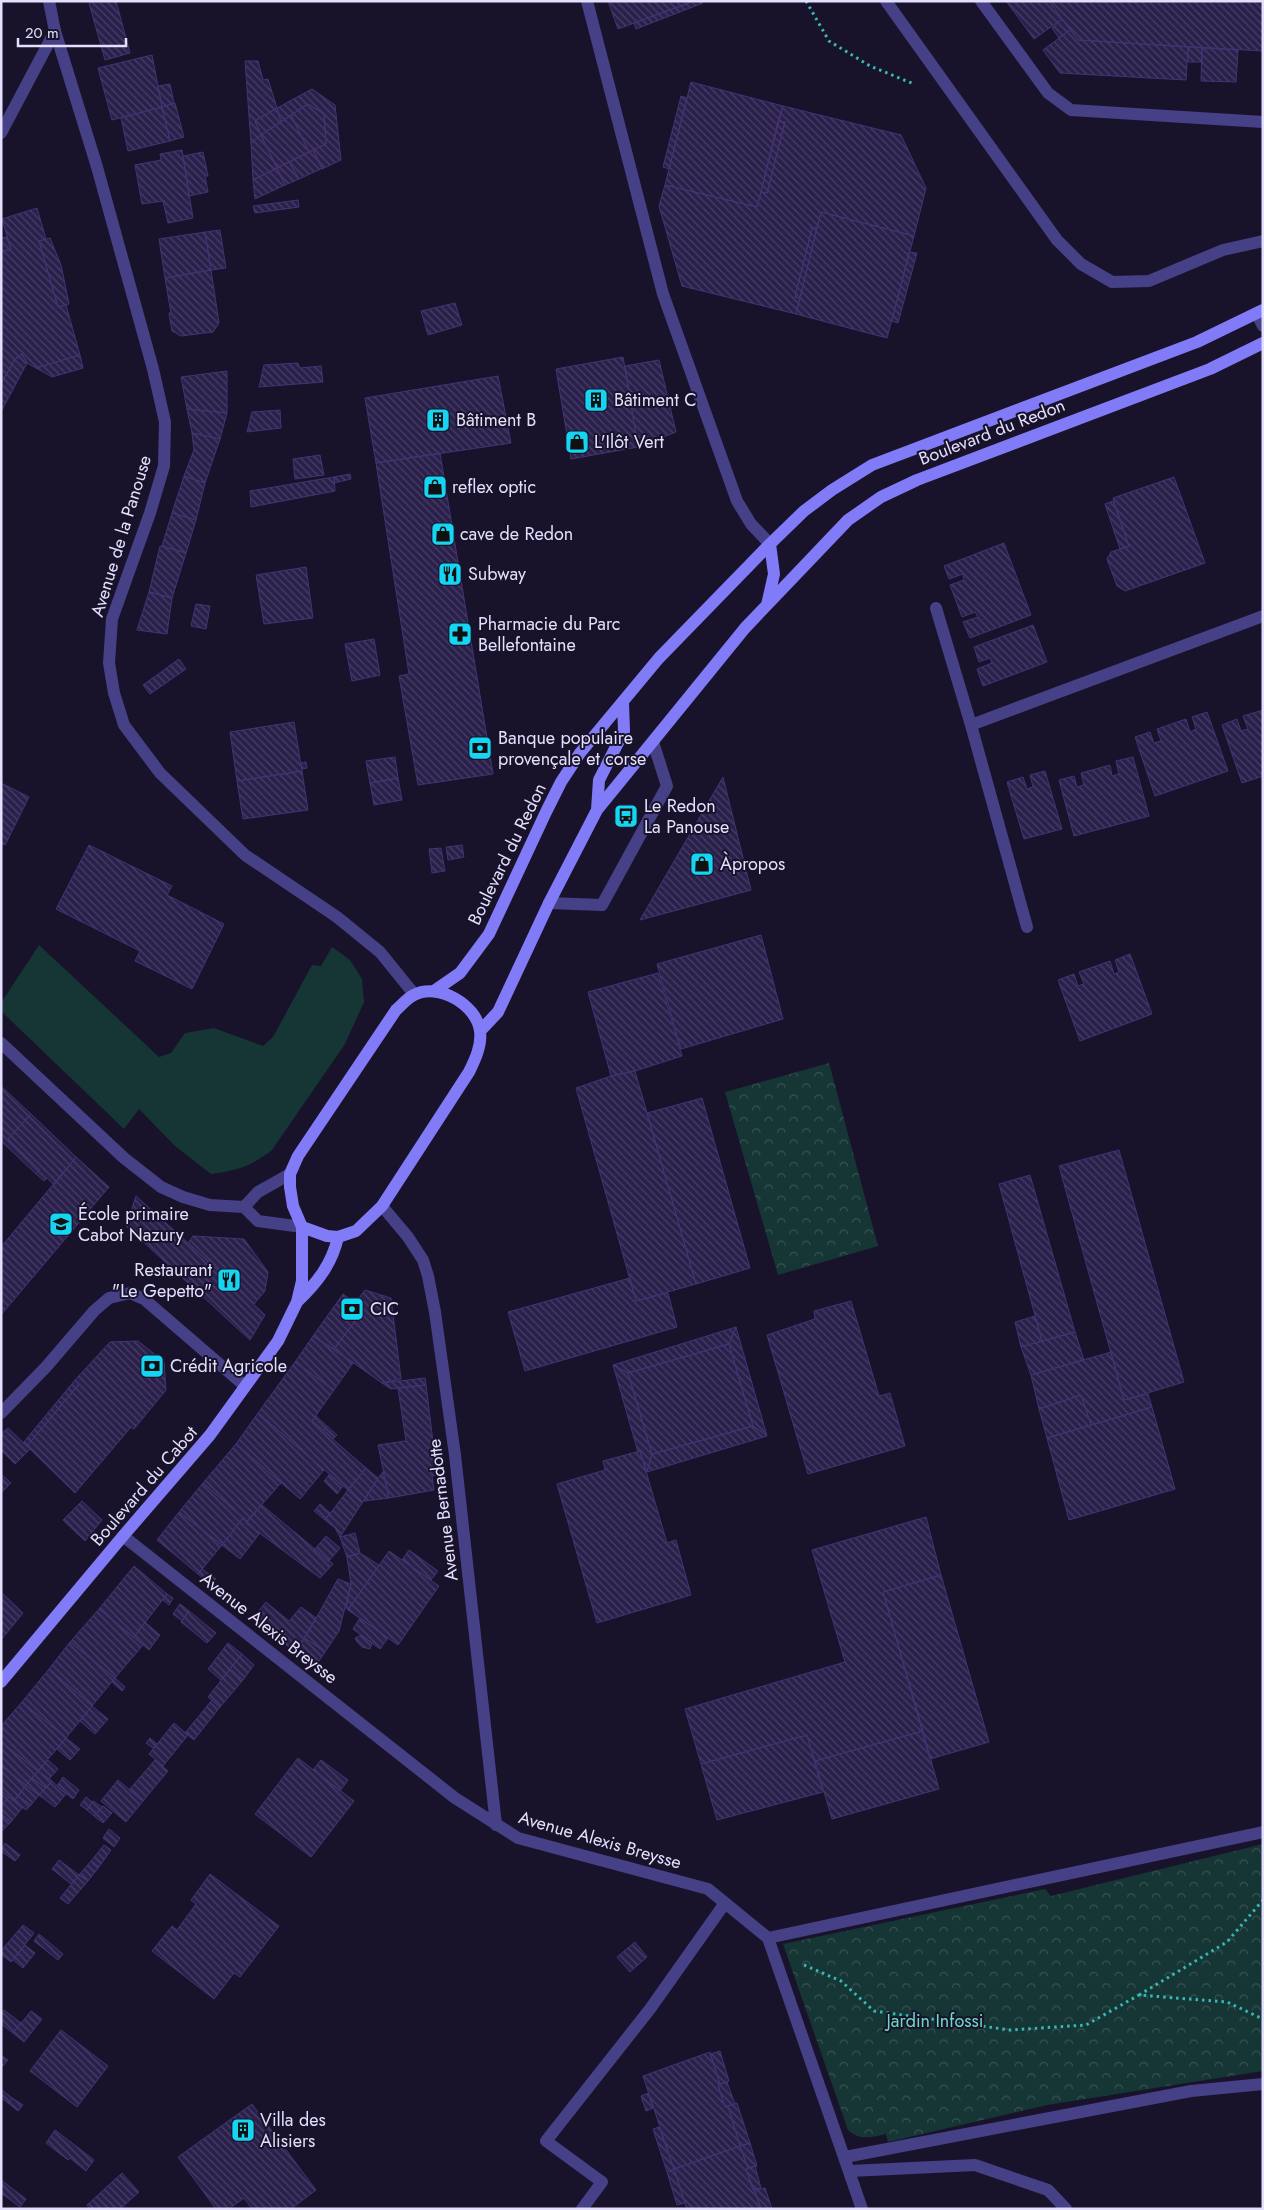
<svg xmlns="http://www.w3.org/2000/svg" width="1264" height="2210" font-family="Jost,sans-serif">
<defs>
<pattern id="park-crowns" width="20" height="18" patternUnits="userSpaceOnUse" patternTransform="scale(1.25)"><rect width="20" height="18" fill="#163535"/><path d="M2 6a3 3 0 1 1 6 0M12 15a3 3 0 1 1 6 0" fill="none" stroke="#385253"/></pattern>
<pattern id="building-back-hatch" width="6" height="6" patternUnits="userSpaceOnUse" patternTransform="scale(1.25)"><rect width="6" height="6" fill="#2a204b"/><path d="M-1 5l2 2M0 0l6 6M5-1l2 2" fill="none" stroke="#494066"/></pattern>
</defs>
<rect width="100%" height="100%" fill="#18132b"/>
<path fill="#163535" d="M39,945l120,112 12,-4 14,-20 29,-5 49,18 10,-9 39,-72 9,1 11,-19 18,13 12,19 2,23 -19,42 -73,106c-22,17 -34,20 -61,24l-36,-28 -36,-37 -15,20 -123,-118v-8z"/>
<path fill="url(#park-crowns)" d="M829,1063l49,183 -100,29 -53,-183z
M1263,1844v227l-216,34 -159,37 -2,-8c-15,3 -26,7 -38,-4l-65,-186 262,-55 6,7z"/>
<path fill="url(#building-back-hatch)" stroke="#433376" d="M97,1h19l14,52 -25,7 -16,-57z
M608,1h86l-76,28z
M694,1l9,2 -67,26 -2,-6z
M1006,1h43l13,18 -28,20z
M1049,1h214v50l-185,-11z
M1062,19l8,11 -11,8 -7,-10z
M1070,30l8,10 110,7 -2,33 -126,-7 -17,-23z
M1188,47l14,1v14h-14z
M1202,48l36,2 -2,32 -35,-1z
M152,55l10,52 -50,13 -14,-52z
M245,61h13l5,19 5,-1 9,29 -22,13 6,14 -10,8z
M691,82l92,24 -26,101 -92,-22z
M170,84l4,19 -12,4 -4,-21z
M312,89l23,16 6,55 -19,9 -9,-19 13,-6 -2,-30 -16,-10 -27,18 -4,-14z
M681,96l6,2 -18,71 -6,-2z
M175,103l9,34 -14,4 -8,-34z
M308,104l16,10 2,30 -17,8 -18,-37z
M783,106l118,29 25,53 -12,48 -93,-24 -4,16h-5l-17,69 5,1 -4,16 -114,-28 -23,-80 6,-21 92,22 4,-15 6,1 18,-71 -7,-1z
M162,107l8,34 -42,10 -7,-33z
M277,108l4,14 -20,13 -6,-14z
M291,115l18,37 -32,16 -16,-33z
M778,121l7,1 -18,71 -6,-1z
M261,135l16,33 -24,12 -2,-37z
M182,150l11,68 -25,5 -5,-22 -21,3 -7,-39 26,-5 -1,-6z
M313,150l10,18 -24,11 -10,-17z
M203,152l5,24h-3l3,16 -19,4 -6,-40z
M289,162l10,17 -14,6 -8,-17z
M277,168l8,17 -30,14 -2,-19z
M298,200l1,7 -44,6 -2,-7z
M37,208l9,31 -7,2 19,66 8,-2 14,50 -44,13 -9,-5 -5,-9 -7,5 -14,25v-132l10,-3 -9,-30z
M821,212l93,24 -27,102 -91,-24z
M812,228h5l-17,70 -5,-1z
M220,230l6,38 -15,2 -6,-38z
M205,232l6,38 -46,8 -6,-39z
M7,237l4,12 -10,3v-14z
M50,238l11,27 8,39 -11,3 -19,-66z
M909,252l8,1 -19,70 -6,-2z
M211,270l8,53 -6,9 -32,4 -9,-5 -3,-18h2l-6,-35z
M455,303l7,22 -34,10 -7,-24z
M22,354l5,9 -26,49v-28l14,-25z
M80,355l3,13 -31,9 -16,-9z
M623,357l15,90 -67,12 -15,-90z
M659,360l17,72 -38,15 -13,-81z
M298,363l2,5 21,-2 2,16 -64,5 5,-22z
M227,371v42l-40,-4 -6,-32z
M498,376l13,67 -135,20 -11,-65z
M187,409l40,4 -7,26 -28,-6z
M280,410l1,18 -34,4 5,-20z
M192,433l28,6 -15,44 -21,-7 10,-26z
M440,453l53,321 -75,11 -19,-109 10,-2 -33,-211z
M320,455l4,20 -29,4 -2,-20z
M350,474l1,5 -17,4v-6z
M184,476l21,7 -9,37 -24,-7z
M334,477l1,14 -84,16 -1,-16z
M1174,477l31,86 -80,28 -8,-5 -10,-27 4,-7 18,-6 -16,-48z
M1113,501l16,45 -9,3 -15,-45z
M172,513l24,7 -10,33 -24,-7z
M1004,543l27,72 -61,23 -7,-16 15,-5 -3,-5 -13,5 -12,-32 14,-5 -1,-6 -14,5 -5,-13z
M160,546l26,7 -14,45 -23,-6z
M306,567l7,51 -49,6 -8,-49z
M149,592l23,6 -5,36 -30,-4z
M196,604l14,2 -4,23 -15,-3z
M1033,625l14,37 -64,24 -6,-17 15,-6 -2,-5 -11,4 -5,-15z
M374,639l6,36 -28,6 -7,-37z
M179,659l7,10 -36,25 -7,-9z
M1263,710v66l-21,7 -20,-58 15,-6 4,12 7,-2 -5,-13z
M1207,712l21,59 -73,25 -20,-59 15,-5 4,11 7,-2 -4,-12 29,-10 4,13 6,-3 -4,-12z
M294,722l8,49 -65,10 -7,-49z
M395,757l3,21 -28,5 -4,-22z
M1133,757l16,59 -75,20 -15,-56 15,-4 3,11 7,-2 -3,-12 29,-8 2,11 7,-2 -3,-13z
M306,762l1,6 -5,1 -1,-6z
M302,771l6,39 -65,9 -6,-38z
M1045,771l17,58 -38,10 -17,-57 16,-5 4,12 6,-2 -3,-12z
M723,777l28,113 -111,30z
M398,778l4,22 -28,5 -4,-22z
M1,783l28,14 -24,48 -4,-2z
M89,845l83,41 -5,9 57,29 -32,65 -57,-28 5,-10 -84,-42z
M462,845l2,12 -16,3 -2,-13z
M441,848l4,23 -13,2 -3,-24z
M761,935l22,84 -102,30 -24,-85z
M1130,954l22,60 -72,27 -22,-61 16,-6 4,12 6,-2 -5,-12 31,-11 4,13 5,-2 -4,-12z
M658,973l24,83 -47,15 -24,5 -23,-84z
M635,1071l61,213 -60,17 -60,-213 35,-12z
M1,1086l30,28 -23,25 32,31 -4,4 -35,-33z
M702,1098l48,170 -54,16 -49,-171z
M31,1114l45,43 -22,28 -7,-7 -3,3 -8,-7 4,-4 -32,-31z
M1119,1150l65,232 -60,18 -65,-234z
M76,1157l33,30 -108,128v-68z
M1030,1175l45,157 -33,9 -43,-157z
M136,1196l72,65 -21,21 -61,-56z
M193,1236l51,3 24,33 -3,19 -11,13 -66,-61z
M208,1261l57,54 -15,25 -63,-58z
M630,1278l6,23 32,-8 9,34 -152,44 -17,-59z
M365,1290l26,8 10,81 -19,4 -48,-34 30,-40 -8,-7z
M343,1294l21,15 -30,40 -21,-13z
M851,1301l28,95 11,-3 15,53 -97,28 -41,-139 48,-16 -1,-8z
M1035,1316l7,25 -21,6 -6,-25z
M736,1327l31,109 -14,-10 -24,-82z
M736,1327l-7,17 -101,29 -15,-8z
M1075,1332l9,28 -53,15 -10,-28z
M313,1336l40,27 -19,27 -39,-28z
M138,1341l26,21 2,28 -32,39 -3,-2 -56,66 -48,-47 52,-62 -4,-4 35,-38z
M729,1344l24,82 -101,28 -24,-81z
M1111,1352l13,48 24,-6 4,13 -61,18 -10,-30 -42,14 -8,-34z
M295,1362l39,28 -22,31 54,47 -18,22 -90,-77z
M613,1365l15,8 24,81 -5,18 -7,-21 -2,1z
M425,1378l1,7 -35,4 -9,-6z
M75,1380l4,4 -52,62 -4,-3z
M426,1385l11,90 -5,1 2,14 -45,8 -11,-53 28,-4 -8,-53z
M1081,1395l10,30 -44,13 -8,-29z
M1152,1407l23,82 -106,31 -22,-82z
M258,1413l66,57 -24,29 -64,-55z
M316,1416l11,10 -3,4 -12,-9z
M327,1426l10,9 -4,4 -9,-9z
M753,1426l14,10 -120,36 5,-18z
M8,1428l22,21 -15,15 -14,-14v-16z
M236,1444l45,39 -34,38 -44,-38z
M640,1451l27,92 9,-3 15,55 -94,28 -40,-139 48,-14 -2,-9z
M366,1468l12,10 -16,25 -14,-13z
M383,1472l6,26 -25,3 14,-23z
M1,1474l10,9 -10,10z
M329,1475l14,11 -6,8 -13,-13z
M203,1483l40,35 -21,27 -43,-33z
M348,1490l14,13 -22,34 -5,-9 -10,-8z
M82,1501l20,19 -17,21 -22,-21z
M320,1504l10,9 -5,7 -11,-9z
M262,1505l71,59 -13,14 -74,-55z
M179,1512l43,33 -24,29 -41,-34z
M926,1517l15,58 -58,17 40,139 -108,30 -8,-26 -106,29 -16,-55 160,-47 -33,-112z
M243,1518l4,3 -1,2 14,10 -20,26 -18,-14z
M355,1533l5,20 -13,4 -7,-20z
M326,1536l14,12 -12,14 -14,-12z
M409,1550l29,21 -7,9 -29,-20z
M389,1551l50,35 -41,59 -50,-35z
M360,1553l19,12 -31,45 -2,-2 5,-24 -4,-27z
M134,1566l33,28 -33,43 -35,-28z
M202,1569l14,10 -5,6 -13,-11z
M941,1575l48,167 -59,17 -47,-167z
M338,1579l13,5 -12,47 -14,21 -20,-14z
M1,1592l22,21 -22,27z
M167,1594l6,4 -4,7 -6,-5z
M266,1602l23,19 12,-14 15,11 -21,34 -42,-34z
M180,1604l9,7 -7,10 -9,-7z
M99,1609l44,36 -28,33 -45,-36z
M189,1611l27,22 -9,10 -26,-21z
M360,1618l28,20 -8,11 -27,-20z
M145,1622l15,13 -11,15 -15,-13z
M361,1635l11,8 -2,6 -8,-2 -5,-5 -2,-4z
M305,1638l20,14 -10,15 -20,-15z
M70,1642l45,36 -23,28 -43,-37z
M228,1643l14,11 -21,26 -13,-11z
M242,1654l12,11 -11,15 -13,-11z
M49,1669l43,37 -26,32 -44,-36z
M230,1669l13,11 -23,27 -12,-10z
M115,1678l10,9 -3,4 -10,-9z
M212,1700l8,7 -26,33 -9,-7z
M22,1702l44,36 -28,33 -37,-29v-16z
M92,1706l16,13 -13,15 -15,-13z
M174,1723l14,12 -25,31 -14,-12z
M923,1731l16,58 -107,30 -17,-58z
M807,1735l16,57 -106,28 -16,-56z
M66,1738l14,11 -10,11 -13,-11z
M150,1738l7,6 -4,4 -7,-5z
M1,1742l37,29 -12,14 -25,-19z
M298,1758l56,43 -43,56 -56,-43z
M48,1760l10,9 -9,10 -11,-8z
M155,1760l13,11 -25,30 -14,-11z
M321,1760l27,20 -8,11 -27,-21z
M1,1766l25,19 -12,16 -13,-10z
M38,1771l14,10 -6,7 -14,-10z
M63,1777l16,13 -6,9 -16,-13z
M32,1778l14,10 -7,7 -13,-10z
M118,1780l25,21 -17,21 -25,-21z
M52,1781l14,13 -11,13 -16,-12z
M26,1785l13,10 -8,10 -13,-9z
M1,1791l8,6 -8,9z
M18,1796l13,9 -5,5 -12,-9z
M9,1797l13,11 -11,14 -10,-8v-8z
M86,1797l6,5 -5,8 -7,-5z
M93,1801l9,6 -8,9 -7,-6z
M103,1806l9,7 -9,10 -9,-7z
M1,1814l10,8 -10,10z
M109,1829l11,9 -6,9 -11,-9z
M5,1843l15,12 -5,6 -14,-10z
M104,1845l7,5 -12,17 -8,-6z
M59,1860l20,15 -8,9 -19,-15z
M91,1861l8,6 -11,14 -9,-6z
M210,1874l69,52 -39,51 -6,-4 -20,26 -62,-48 20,-25 5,4 19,-26 -5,-4z
M79,1875l9,6 -20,23 -8,-6z
M23,1925l11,8 -23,29 -10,-8v-3z
M39,1934l24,20 -5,6 -24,-19z
M635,1942l12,15 -17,15 -13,-15z
M25,1945l10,8 -12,15 -10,-8z
M4,2010l17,13 -8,10 -12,-9v-10z
M31,2011l11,8 -18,23 -11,-9z
M61,2030l47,36 -31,41 -47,-36z
M720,2051l9,30 -9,3 -10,-30z
M710,2052l10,32 -2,1 7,22 3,-1 12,40 -66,23 -31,-93z
M1,2055l7,5 -7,8z
M727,2082l8,22 -10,3 -7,-22z
M1,2089l11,9 -4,5 -7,-5z
M648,2093l5,15 -7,3 -5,-15z
M12,2098l11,7 -5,6 -10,-8z
M737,2103l13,40 -10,3 -12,-40z
M252,2104l64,86 -25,19h-39l-8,-11 -15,11h-13l-38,-52z
M659,2127l15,42 -7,3 -14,-43z
M55,2130l39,30 -8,11 -16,-13 -2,2 -22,-17z
M750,2143l7,23 -9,2 -8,-22z
M740,2146l8,22 -2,1 15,40h-74l-13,-40z
M755,2166l6,22 -8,2 -7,-21z
M674,2169l11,34 -8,2 -10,-33z
M122,2173l17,19 -19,17h-30l-3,-4z
M1,2180l25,19 -6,8 -19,-14z
M765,2188l7,21h-11l-6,-19z"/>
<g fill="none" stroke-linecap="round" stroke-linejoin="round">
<path stroke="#38b8b5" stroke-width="3" stroke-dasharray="2.5 4" stroke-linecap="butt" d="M806,1l23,40 41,25 44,18
M804,1965l37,16 33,30 136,19 76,-5 53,-30 88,7 36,17
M1139,1995l88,-53 36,-42"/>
<path stroke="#464187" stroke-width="12" d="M587,1l76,293 74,207 14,23 19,20
M886,1l171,239 24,24 31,18 37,-1 74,-31 40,-9
M981,1l67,92 23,17 192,12
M1,133l54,-102
M1257,314l6,12
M936,608l35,117 292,-109
M971,725l56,202
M549,903l53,2 65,-119 -14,-44
M768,1938l495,-106
M845,2157l346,-66 72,-7
M850,2171l125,-6 73,25 18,19
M854,2186l8,23"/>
<path stroke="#464187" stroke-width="12" d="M49,1l6,30 42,136 56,202 12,53 -1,44 -14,47 -38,106 -3,44 5,30 10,32 36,48 85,82 92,62 43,35 34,42
M1,1043l123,115 37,29 22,10 27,8 34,2 14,14 44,6
M382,1206l26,31 15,23 5,16 7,36 20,143 41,370
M244,1207l14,-15 32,-18
M1,1413l45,-46 48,-56 15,-13 21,-5 14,6 101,87
M123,1536l332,262 63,40 190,51 60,49 86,248
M582,2209l20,-27 -56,-41 104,-132 75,-106"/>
<path stroke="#827bf8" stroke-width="12" d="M767,605l7,-31 -4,-30
M597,810l2,-30 25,-49 -1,-28
M434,991l26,-18 29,-39 57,-122 15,-30 19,-29 79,-95 111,-114 34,-33 28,-21 40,-25 325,-123 66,-32
M480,1031l18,-19 51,-109 48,-93 148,-182 103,-108 33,-23 36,-17 293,-111 53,-26
M297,1302c20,-19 35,-38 41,-65
M1,1682l122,-146 87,-101 68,-94 19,-39 5,-21v-54l-9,-21 -3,-19v-13l8,-18 98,-146c5,-4 11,-12 18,-15 24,-13 63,10 66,36 2,14 -5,29 -11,41l-87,134 -26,25 -18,6 -11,-1 -25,-9"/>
</g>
<defs>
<g id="building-square" transform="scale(1.25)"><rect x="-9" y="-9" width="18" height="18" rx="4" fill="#15d5f3" stroke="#18132b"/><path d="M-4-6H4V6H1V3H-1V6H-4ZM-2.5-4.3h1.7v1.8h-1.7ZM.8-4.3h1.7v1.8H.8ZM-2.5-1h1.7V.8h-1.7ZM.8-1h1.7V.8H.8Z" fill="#111"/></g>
<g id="shop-square" transform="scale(1.25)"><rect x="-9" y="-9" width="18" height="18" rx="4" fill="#15d5f3" stroke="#18132b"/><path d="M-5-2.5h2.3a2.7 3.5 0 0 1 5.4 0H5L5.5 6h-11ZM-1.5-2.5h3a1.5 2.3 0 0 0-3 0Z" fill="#111"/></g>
<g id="restaurant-square" transform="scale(1.25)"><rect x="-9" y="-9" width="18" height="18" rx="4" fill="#15d5f3" stroke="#18132b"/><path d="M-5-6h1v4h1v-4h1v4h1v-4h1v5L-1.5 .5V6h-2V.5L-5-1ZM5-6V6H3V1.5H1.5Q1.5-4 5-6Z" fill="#111"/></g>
<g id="pharmacy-square" transform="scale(1.25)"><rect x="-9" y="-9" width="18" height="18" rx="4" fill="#15d5f3" stroke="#18132b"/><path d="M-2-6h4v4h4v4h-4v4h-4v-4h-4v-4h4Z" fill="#111"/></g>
<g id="bank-square" transform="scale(1.25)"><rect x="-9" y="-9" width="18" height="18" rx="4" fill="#15d5f3" stroke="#18132b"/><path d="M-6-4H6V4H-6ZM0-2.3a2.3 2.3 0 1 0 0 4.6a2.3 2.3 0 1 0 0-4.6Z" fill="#111"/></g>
<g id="bus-square" transform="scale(1.25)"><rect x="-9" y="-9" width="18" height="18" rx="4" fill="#15d5f3" stroke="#18132b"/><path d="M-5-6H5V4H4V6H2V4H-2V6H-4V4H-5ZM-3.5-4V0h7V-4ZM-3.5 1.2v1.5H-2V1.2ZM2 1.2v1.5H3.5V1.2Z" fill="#111"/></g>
<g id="school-square" transform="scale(1.25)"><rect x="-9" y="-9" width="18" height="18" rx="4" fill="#15d5f3" stroke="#18132b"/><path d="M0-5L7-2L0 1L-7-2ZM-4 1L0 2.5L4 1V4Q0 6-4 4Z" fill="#111"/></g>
</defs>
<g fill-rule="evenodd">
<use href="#building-square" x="596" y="400"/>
<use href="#building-square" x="438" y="420"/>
<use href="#shop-square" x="577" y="442"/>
<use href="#shop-square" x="435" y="487"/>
<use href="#shop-square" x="443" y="534"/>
<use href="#restaurant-square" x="450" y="574"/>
<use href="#pharmacy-square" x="460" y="634"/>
<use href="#bank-square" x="480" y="748"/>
<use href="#bus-square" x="626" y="816"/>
<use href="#shop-square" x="702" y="864"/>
<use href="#school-square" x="61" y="1224"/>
<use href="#restaurant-square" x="229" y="1280"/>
<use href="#bank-square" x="352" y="1309"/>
<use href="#bank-square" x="152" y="1366"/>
<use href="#building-square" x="243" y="2130"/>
</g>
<g text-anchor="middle" stroke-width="4" stroke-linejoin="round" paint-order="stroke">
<g font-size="18" fill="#e3dffd" stroke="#18132b" text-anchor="start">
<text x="614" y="406">Bâtiment C</text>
<text x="456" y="426">Bâtiment B</text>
<text x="594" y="448">L'Ilôt Vert</text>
<text x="452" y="493">reflex optic</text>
<text x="460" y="540">cave de Redon</text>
<text x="468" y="580">Subway</text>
<text x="478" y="630">Pharmacie du Parc<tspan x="478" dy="21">Bellefontaine</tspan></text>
<text x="498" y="744">Banque populaire<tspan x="498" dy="21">provençale et corse</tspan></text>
<text x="644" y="812">Le Redon<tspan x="644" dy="21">La Panouse</tspan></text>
<text x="720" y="870">Àpropos</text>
<text x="78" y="1220">École primaire<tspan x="78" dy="21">Cabot Nazury</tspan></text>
<text x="212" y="1276" text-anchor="end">Restaurant<tspan x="212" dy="21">"Le Gepetto"</tspan></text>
<text x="370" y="1315">CIC</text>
<text x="170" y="1372">Crédit Agricole</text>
<text x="260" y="2126">Villa des<tspan x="260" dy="21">Alisiers</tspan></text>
</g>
<g font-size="18" fill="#e3dffd" stroke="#18132b">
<text transform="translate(992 432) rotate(-21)" y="6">Boulevard du Redon</text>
<text transform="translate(121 536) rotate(-73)" y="6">Avenue de la Panouse</text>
<text transform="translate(507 854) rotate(-64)" y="6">Boulevard du Redon</text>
<text transform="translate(144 1486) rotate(-49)" y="6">Boulevard du Cabot</text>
<text transform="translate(443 1510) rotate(-97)" y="6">Avenue Bernadotte</text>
<text transform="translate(269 1628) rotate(38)" y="6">Avenue Alexis Breysse</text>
<text transform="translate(600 1840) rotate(16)" y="6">Avenue Alexis Breysse</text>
</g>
<g font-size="18" fill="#6ddbc3" stroke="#18132b">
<text x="935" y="2027">Jardin Infossi</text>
</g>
</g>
<rect width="1264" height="2210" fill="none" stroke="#e3dffd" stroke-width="5"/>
<path d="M18 38v8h108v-8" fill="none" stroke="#e3dffd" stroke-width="2.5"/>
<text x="25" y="38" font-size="15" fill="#e3dffd" stroke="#18132b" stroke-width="4" paint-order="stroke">20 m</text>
</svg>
